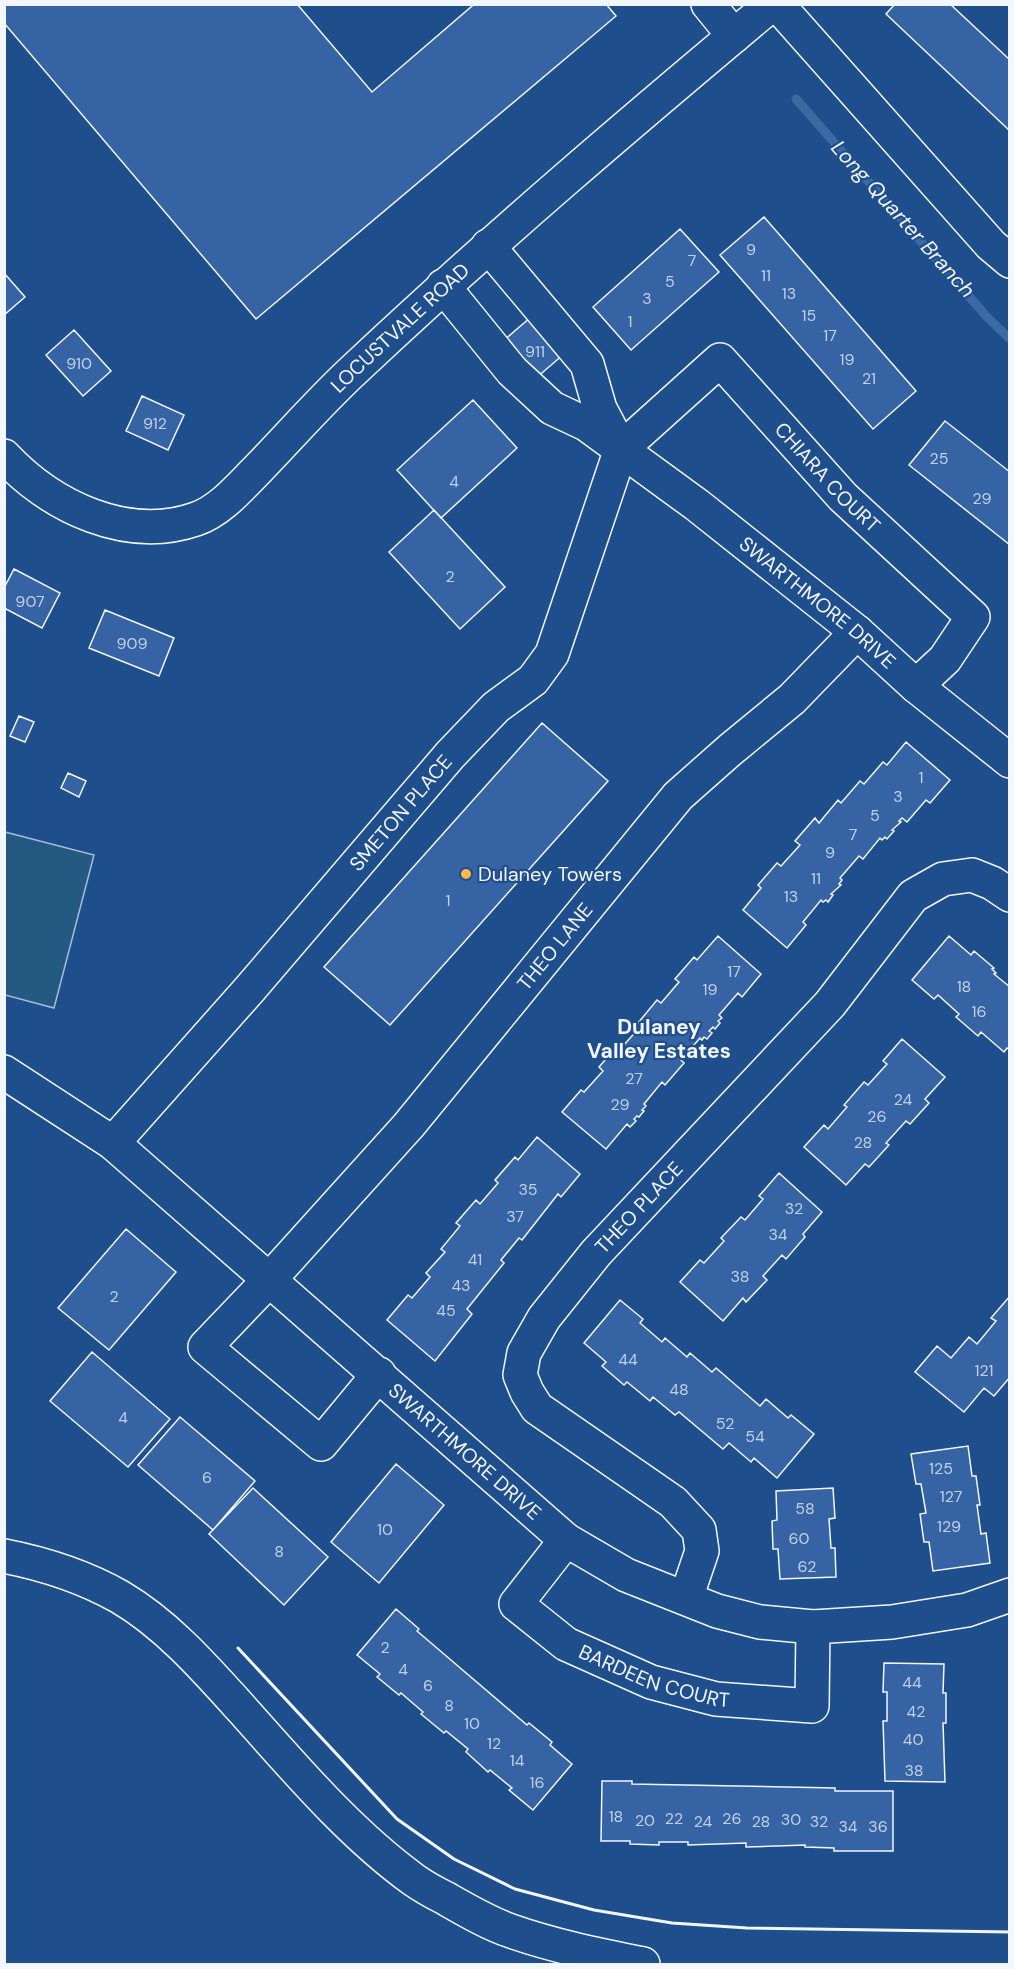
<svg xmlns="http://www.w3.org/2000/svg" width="1014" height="1969" font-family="'DM Sans',sans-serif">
<rect width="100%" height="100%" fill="#1f4e8c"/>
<path fill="#245a82" stroke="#a8bbd7" stroke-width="1.5" d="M5,832l89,23 -40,153 -49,-13z"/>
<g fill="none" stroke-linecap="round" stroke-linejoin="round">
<path stroke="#3b69a3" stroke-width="9" d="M796,99l192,219 22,21"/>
</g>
<path fill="#3563a3" stroke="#f2f6ff" stroke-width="1.5" d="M4,4h293l75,88 100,-86 -1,-2h135l10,12 -360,303 -252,-296z
M895,4h55l60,56v71l-124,-117z
M764,217l152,174 -43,38 -153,-174z
M680,229l39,43 -88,78 -38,-43z
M4,273l21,24 -21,18z
M531,317l33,37 -28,24 -33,-37z
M74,330l37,41 -28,25 -37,-41z
M142,396l42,19 -16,35 -42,-19z
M473,400l44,48 -76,70 -44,-48z
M945,421l65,51v73l-101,-80z
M434,510l71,77 -45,42 -71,-77z
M14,569l46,24 -18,35 -38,-20v-20z
M105,610l69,28 -15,38 -70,-28z
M19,716l15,6 -9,20 -15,-6z
M542,723l66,58 -218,244 -66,-58z
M906,742l44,38 -20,23 -4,-3 -19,22 -5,-4 -3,3 2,1 -9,8 2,1 -7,8 -2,-2 -3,3 -2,-2 -17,21 -4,-3 -19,22 2,2 -3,4 2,1 -10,9 2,1 -5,7 -2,-2 -3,2 -2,-2 -18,22 3,3 -19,23 -44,-38 18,-22 -3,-3 19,-22 4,3 19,-21 -5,-4 20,-23 4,5 19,-23 3,3 19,-22 4,3 19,-22 4,3z
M68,773l18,8 -7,16 -18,-9z
M718,936l43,38 -19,23 -4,-4 -19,22 3,3 -4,3 2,2 -5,6 -2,-2 -4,4 3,2 -5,6 -3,-2 -2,3 -2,-2 -19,22 3,3 -19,22 -3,-3 -18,22 2,2 -4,4 2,1 -5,6 -2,-1 -3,3 2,2 -6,6 -3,-3 -21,25 -44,-37 19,-22 3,2 19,-21 -4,-4 20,-23 3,3 19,-21 -3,-3 19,-23 4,3 18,-21 -4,-3 19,-22 3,3z
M949,936l22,19 3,-4 20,17 -2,1 4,4 -2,1 16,13v63l-3,-2 -3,4 -23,-20 -3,4 -22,-19 3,-3 -21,-19 -4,4 -22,-19z
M902,1039l43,38 -20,22 4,4 -19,21 -4,-3 -20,22 3,2 -20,22 -4,-3 -19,21 -42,-38 20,-22 4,4 19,-22 -3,-2 20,-23 4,3 19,-21 -4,-3z
M537,1137l43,37 -19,23 -3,-3 -36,46 -3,-2 -18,22 3,3 -37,46 5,5 -37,47 -48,-41 21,-25 4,3 18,-21 -4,-4 19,-21 -4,-3 19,-23 -4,-3 20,-23 4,4 18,-21 -3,-3 20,-23 3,3z
M779,1173l43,39 -19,22 2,3 -19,22 -4,-4 -19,21 4,4 -21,22 -3,-4 -20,23 -43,-39 20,-22 4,3 20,-22 -3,-3 20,-21 4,3 18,-21 -4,-3z
M126,1229l50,43 -67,78 -51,-42z
M1010,1296v81l-16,19 -10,-8 -20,24 -49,-40 22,-26 14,12 18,-21 8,7 19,-23 -5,-3z
M620,1300l23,19 -3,4 22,19 3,-4 22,19 3,-4 22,19 4,-4 44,38 6,-7 22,19 3,-3 23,19 -37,44 -23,-20 -3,4 -22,-19 -6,6 -44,-37 -4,3 -22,-18 -3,4 -23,-19 -3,3 -22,-19 4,-4 -22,-19z
M92,1352l78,67 -42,48 -78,-66z
M180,1417l75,64 -42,49 -75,-65z
M968,1446l4,30h4l4,29h-3l4,29 5,-1 4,30 -57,8 -4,-29h-5l-4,-28 6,-1 -5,-29h-5l-5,-30z
M396,1464l48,41 -65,78 -48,-41z
M253,1488l75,69 -44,48 -75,-71z
M833,1488l2,30 -6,1 2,29h4l1,29 -56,2 -2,-30h-5l-1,-28 5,-1 -1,-29z
M396,1609l23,20 -2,2 110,94 2,-2 23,19 -2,3 22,19 -39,46 -24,-20 3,-2 -22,-18 -2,2 -22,-20 2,-3 -22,-18 -2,2 -23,-19 2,-2 -22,-19 -2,2 -22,-18 3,-3 -23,-19z
M884,1663l60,1 -1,29h3v30h-3l2,59 -60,-1 -2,-60h4v-29h-4z
M602,1781h30v3l203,4v3h58v60h-59v-3l-29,-1v-2l-59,2v-4l-58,2v-3h-29v3l-29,-1v-3h-29z"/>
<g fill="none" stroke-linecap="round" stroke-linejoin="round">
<g stroke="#f2f6ff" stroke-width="36">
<g id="minor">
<path d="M708,4l26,32"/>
<path d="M777,4l214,241 19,16"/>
<path d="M488,246l99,118 13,45 19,36"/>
<path id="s1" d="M443,286l69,85 40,37 34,16 111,81 160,127 59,54 94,75"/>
<path id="s2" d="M4,456c48,51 123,87 192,63 24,-8 44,-32 61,-49 33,-34 65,-71 100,-103 134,-126 274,-245 415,-363"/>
<path id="s3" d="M4,1072l109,71 453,397 60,35 91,36 43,11 53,5 79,-5 75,-12 43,-15"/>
<path id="s4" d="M113,1143l136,-153 201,-235 46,-48 37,-27 19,-26 69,-205 99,-89 123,137 130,120 -28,42 -29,27"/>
<path id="s5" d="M379,1374l-58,70 -116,-97 65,-68 139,-154 269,-329 52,-46 62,-51 65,-67"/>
<path id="s6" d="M566,1540l-50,64 50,40 85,38 65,17 96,7 1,-79"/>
<path id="s7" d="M686,1598l16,-47 -3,-21 -26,-28 -136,-94 -10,-16 -7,-17 4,-22 20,-35 52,-65 234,-249 83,-108 30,-17 29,-4 20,8 18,12"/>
</g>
</g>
<g stroke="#f2f6ff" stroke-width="36">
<path id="highway" d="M4,1556c41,8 79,20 116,41 46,27 84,70 120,110 54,60 108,125 174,173 10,7 21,13 31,18 21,12 43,25 66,33 43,15 87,24 132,33"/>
</g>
<use href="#minor" stroke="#1f4e8c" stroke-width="33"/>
<use href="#highway" stroke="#1f4e8c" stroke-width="33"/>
<path stroke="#f2f6ff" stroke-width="3" d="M238,1648l159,171 57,40 61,30 79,21 78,13 75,5 263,4"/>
</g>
<circle fill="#ffb74d" stroke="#1f4e8c" stroke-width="2" cx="466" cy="874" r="6"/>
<g text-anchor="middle" stroke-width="4.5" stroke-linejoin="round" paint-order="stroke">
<g font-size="16" fill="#c3d1e8">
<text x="751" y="255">9</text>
<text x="692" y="266">7</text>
<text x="766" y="281">11</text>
<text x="670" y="287">5</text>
<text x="789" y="299">13</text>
<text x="647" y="304">3</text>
<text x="809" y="321">15</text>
<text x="630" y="327">1</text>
<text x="830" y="341">17</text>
<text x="535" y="357">911</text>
<text x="847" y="365">19</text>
<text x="79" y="369">910</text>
<text x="869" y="384">21</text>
<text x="155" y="429">912</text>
<text x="939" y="464">25</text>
<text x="454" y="487">4</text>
<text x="982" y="504">29</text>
<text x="450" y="582">2</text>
<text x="30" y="607">907</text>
<text x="132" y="649">909</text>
<text x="921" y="783">1</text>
<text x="898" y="802">3</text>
<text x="875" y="821">5</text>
<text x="853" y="840">7</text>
<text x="830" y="858">9</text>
<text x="816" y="884">11</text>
<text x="791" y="902">13</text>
<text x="448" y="906">1</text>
<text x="734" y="977">17</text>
<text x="964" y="992">18</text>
<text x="710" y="995">19</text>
<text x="979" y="1017">16</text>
<text x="634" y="1084">27</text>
<text x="903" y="1105">24</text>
<text x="620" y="1110">29</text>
<text x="877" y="1122">26</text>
<text x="863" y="1148">28</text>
<text x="528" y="1195">35</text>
<text x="794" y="1214">32</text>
<text x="515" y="1222">37</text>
<text x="778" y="1240">34</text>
<text x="475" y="1265">41</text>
<text x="740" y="1282">38</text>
<text x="461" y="1291">43</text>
<text x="114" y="1302">2</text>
<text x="446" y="1316">45</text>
<text x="628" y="1365">44</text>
<text x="984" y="1376">121</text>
<text x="679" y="1395">48</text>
<text x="123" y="1423">4</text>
<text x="725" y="1429">52</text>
<text x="755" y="1442">54</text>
<text x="941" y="1474">125</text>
<text x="207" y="1483">6</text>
<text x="951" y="1502">127</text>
<text x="805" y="1514">58</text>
<text x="949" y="1532">129</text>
<text x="385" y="1535">10</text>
<text x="799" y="1544">60</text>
<text x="279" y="1557">8</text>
<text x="807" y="1572">62</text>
<text x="385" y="1653">2</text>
<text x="403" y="1675">4</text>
<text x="912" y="1688">44</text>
<text x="428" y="1691">6</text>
<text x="449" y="1711">8</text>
<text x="916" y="1717">42</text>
<text x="472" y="1729">10</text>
<text x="913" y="1745">40</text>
<text x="494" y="1749">12</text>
<text x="517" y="1766">14</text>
<text x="914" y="1776">38</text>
<text x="537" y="1788">16</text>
<text x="616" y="1822">18</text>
<text x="674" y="1824">22</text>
<text x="732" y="1824">26</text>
<text x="791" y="1825">30</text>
<text x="645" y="1826">20</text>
<text x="703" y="1827">24</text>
<text x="761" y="1827">28</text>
<text x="819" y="1827">32</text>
<text x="848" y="1832">34</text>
<text x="878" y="1832">36</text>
</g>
<g font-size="20" fill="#f2f6ff" stroke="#1f4e8c">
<text dy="7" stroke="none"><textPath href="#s2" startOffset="494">LOCUSTVALE ROAD</textPath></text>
<text dy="7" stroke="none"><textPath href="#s4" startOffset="1167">CHIARA COURT</textPath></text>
<text dy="7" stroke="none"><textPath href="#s1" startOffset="494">SWARTHMORE DRIVE</textPath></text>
<text dy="7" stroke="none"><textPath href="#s4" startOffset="438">SMETON PLACE</textPath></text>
<text dy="7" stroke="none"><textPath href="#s5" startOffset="774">THEO LANE</textPath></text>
<text dy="7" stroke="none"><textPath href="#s7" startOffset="520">THEO PLACE</textPath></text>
<text dy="7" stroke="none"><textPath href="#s3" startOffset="598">SWARTHMORE DRIVE</textPath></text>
<text dy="7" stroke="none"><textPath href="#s6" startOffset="240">BARDEEN COURT</textPath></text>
</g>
<g font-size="20" fill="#f2f6ff" stroke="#1f4e8c" text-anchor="start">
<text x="478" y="881">Dulaney Towers</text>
</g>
<g font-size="21" font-style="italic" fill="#f2f6ff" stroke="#1f4e8c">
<text transform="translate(903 219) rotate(48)" y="7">Long Quarter Branch</text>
</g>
<g font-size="21" font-weight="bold" fill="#f2f6ff" stroke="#1f4e8c">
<text x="659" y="1034">Dulaney<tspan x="659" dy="24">Valley Estates</tspan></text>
</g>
</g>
<rect width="1014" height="1969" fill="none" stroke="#f2f6ff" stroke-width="12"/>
</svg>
